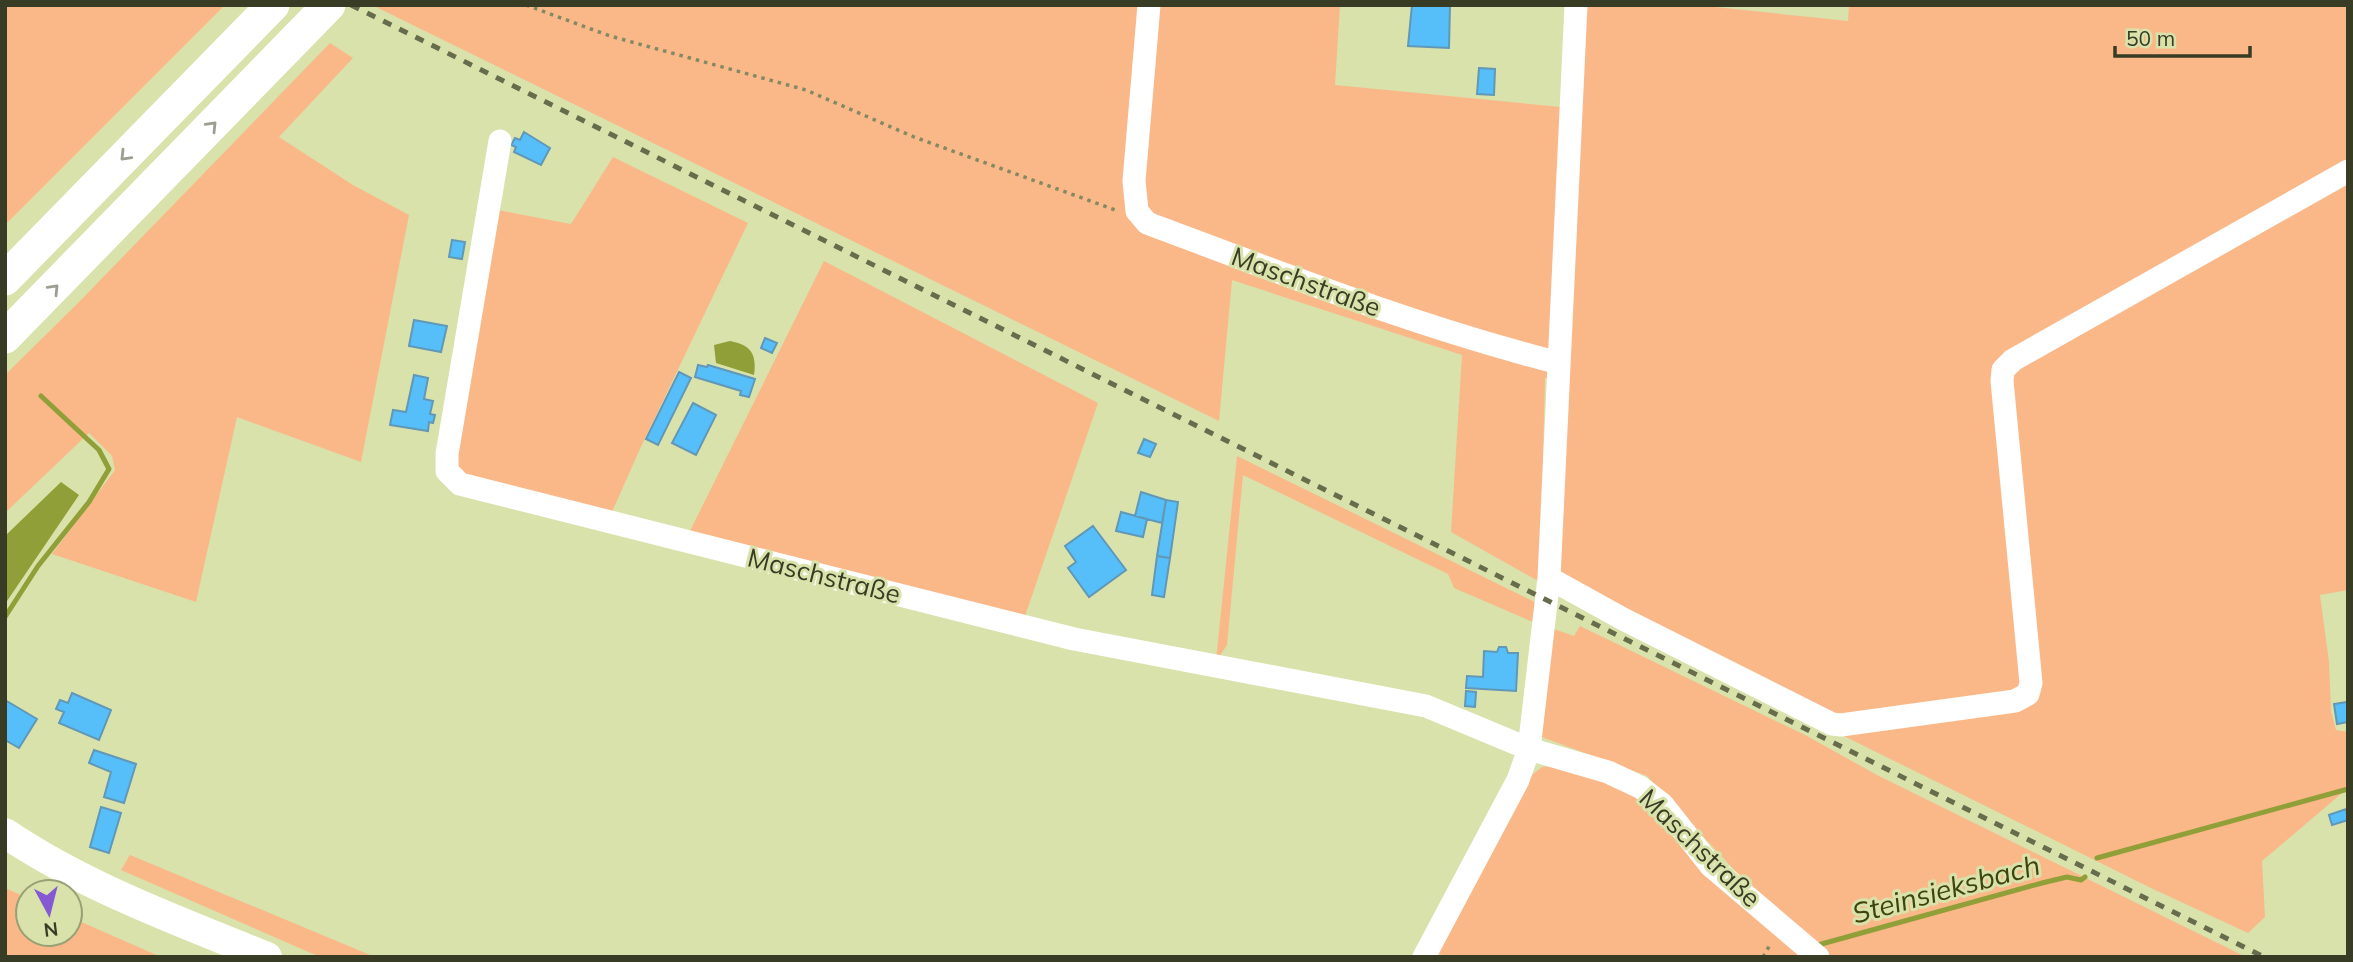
<svg xmlns="http://www.w3.org/2000/svg" width="2353" height="962" font-family="Mulish,sans-serif">
<rect width="100%" height="100%" fill="#d8e2aa"/>
<path fill="#fab889" d="M5,5h220l-220,220z
M372,5h968l-5,80 226,22 8,-102h127l152,16 1,-16h499v585l-28,5 9,67 2,49 5,19 12,2v56l-86,73 3,56 -17,16 -95,-44 -598,-296 9,-217 -19,2 -5,204 -89,-50 11,-177 -230,-75 -13,141z
M330,43l23,15 -74,79 74,48 56,30 -48,247 -124,-45 -41,185 -144,-48 63,-84 -3,-14 -23,-23 -84,80v-138l76,-75z
M613,157l135,66 -109,228 -27,61 -143,-33 -11,-10 -5,-15 40,-245 78,15z
M824,261l274,142 -75,219 -334,-89z
M1237,456l302,148 -6,18 -79,-34 -6,-14 -205,-99 -16,170 -11,16z
M1580,626l227,110 70,39 369,182h-801l-8,-5 89,-172 16,-13 24,-3 50,18 137,108 -106,-114 -108,-40 9,-109 26,9z
M130,855l245,102h-55l-199,-87z
M5,888l23,10v36h42v-17l91,40h-156z"/>
<path fill="#919f38" d="M730,341c21,4 27,13 24,34l-38,-12 -2,-18z
M61,482l18,13 -74,109v-68z"/>
<g fill="none" stroke-linecap="round" stroke-linejoin="round">
<path stroke="#919f38" stroke-width="5" d="M5,617l33,-51 51,-64 20,-33 -10,-19 -58,-54
M2097,858l251,-69
M1818,945l224,-62 25,-6 14,3 4,-3"/>
</g>
<path fill="#56bff9" stroke="#6197b7" stroke-width="2" d="M1412,5h38l-1,43 -41,-2z
M1479,68l16,1 -1,26 -17,-1z
M524,132l26,16 -9,17 -27,-13 2,-5 -5,-2 4,-7 5,2z
M452,240l13,2 -3,17 -13,-2z
M414,320l33,6 -6,26 -32,-6z
M765,338l12,5 -5,10 -11,-5z
M698,365l9,2 1,-2 47,14 -6,18 -9,-2 1,-4 -46,-14z
M679,372l12,6 -33,67 -12,-6z
M414,375l14,3 -4,21 9,2 -3,13 5,1 -2,8 -4,-1 -1,9 -38,-6 3,-15 13,2z
M693,403l23,12 -20,40 -24,-12z
M1144,439l12,5 -6,13 -12,-4z
M1141,492l25,8 -4,23 -27,-7z
M1166,500l12,2 -8,56 -13,-2z
M1121,512l26,7 -4,18 -27,-6z
M1093,526l33,44 -37,27 -21,-29 8,-6 -11,-16z
M1157,556l13,2 -6,39 -12,-2z
M1499,647h7l2,6h10l-2,38 -50,-3 1,-12 16,1 1,-26 13,1z
M1466,691l10,1 -1,15 -10,-1z
M72,693l39,17 -12,30 -40,-17 5,-11 -8,-3 4,-9 8,3z
M5,700l32,19 -18,29 -14,-8z
M2347,702l1,20 -11,2 -3,-20z
M94,750l42,14 -12,39 -20,-6 7,-25 -22,-9z
M101,807l20,6 -12,40 -19,-6z
M2346,809l2,11 -16,5 -3,-10z"/>
<g fill="none" stroke-linecap="round" stroke-linejoin="round">
<path stroke="#838963" stroke-width="3.5" stroke-dasharray="3.5 5" stroke-linecap="butt" d="M526,5l84,31 196,54 108,47 204,74
M1763,957l8,-14"/>
<path stroke="#fff" stroke-width="23" d="M1149,5l-15,176 3,30 10,12c136,51 271,104 412,140
M500,141l-53,313v17l13,13 614,155 352,67 103,43 79,23 32,15 22,17 49,62 107,91
M1549,578l74,41 209,105 9,1 174,-24 13,-7 3,-11 -29,-302 1,-11 10,-10 335,-189
M1424,957l94,-177 11,-31 20,-171 27,-573"/>
<path stroke="#fff" stroke-width="30" d="M5,833c80,54 173,88 262,124"/>
<path stroke="#fff" stroke-width="33" d="M5,279l268,-274
M5,337l324,-332"/>
<path stroke="#676d4c" stroke-width="5" stroke-dasharray="9 9" stroke-linecap="butt" d="M351,5l1913,952"/>
</g>
<defs><path id="oneway-chevron" d="M-2-3.5L2.5 0L-2 3.5" fill="none" stroke-width="1.6" stroke-linecap="round" stroke-linejoin="round" transform="scale(1.75)"/></defs>
<g stroke="#9c9e92">
<use href="#oneway-chevron" transform="translate(212 126) rotate(-46)"/>
<use href="#oneway-chevron" transform="translate(125 156) rotate(134)"/>
<use href="#oneway-chevron" transform="translate(54 289) rotate(-46)"/>
</g>
<g text-anchor="middle" stroke-width="6" stroke-linejoin="round" paint-order="stroke">
<g font-size="26" fill="#383c25" stroke="#d8e2aa">
<text transform="translate(1306 282) rotate(20)" y="9">Maschstraße</text>
<text transform="translate(824 576) rotate(14)" y="9">Maschstraße</text>
<text transform="translate(1700 848) rotate(44)" y="9">Maschstraße</text>
</g>
<g font-size="28" font-style="italic" fill="#3e440d" stroke="#d8e2aa">
<text transform="translate(1946 889) rotate(-15)" y="10">Steinsieksbach</text>
</g>
</g>
<rect width="2353" height="962" fill="none" stroke="#383c25" stroke-width="14"/>
<g transform="translate(49 913) rotate(173)"><circle r="33" fill="#d8e2aa" stroke="#98a075" stroke-width="2"/>
<path d="M0-5L12 26L0 18L-12 26Z" fill="#8459d3"/>
<text y="-10" font-size="19" font-weight="bold" text-anchor="middle" fill="#383c25">N</text>
</g>
<path d="M2115 46v10h135v-10" fill="none" stroke="#383c25" stroke-width="3.5"/>
<text x="2126" y="46" font-size="21" fill="#383c25" stroke="#d8e2aa" stroke-width="5" paint-order="stroke">50 m</text>
</svg>
